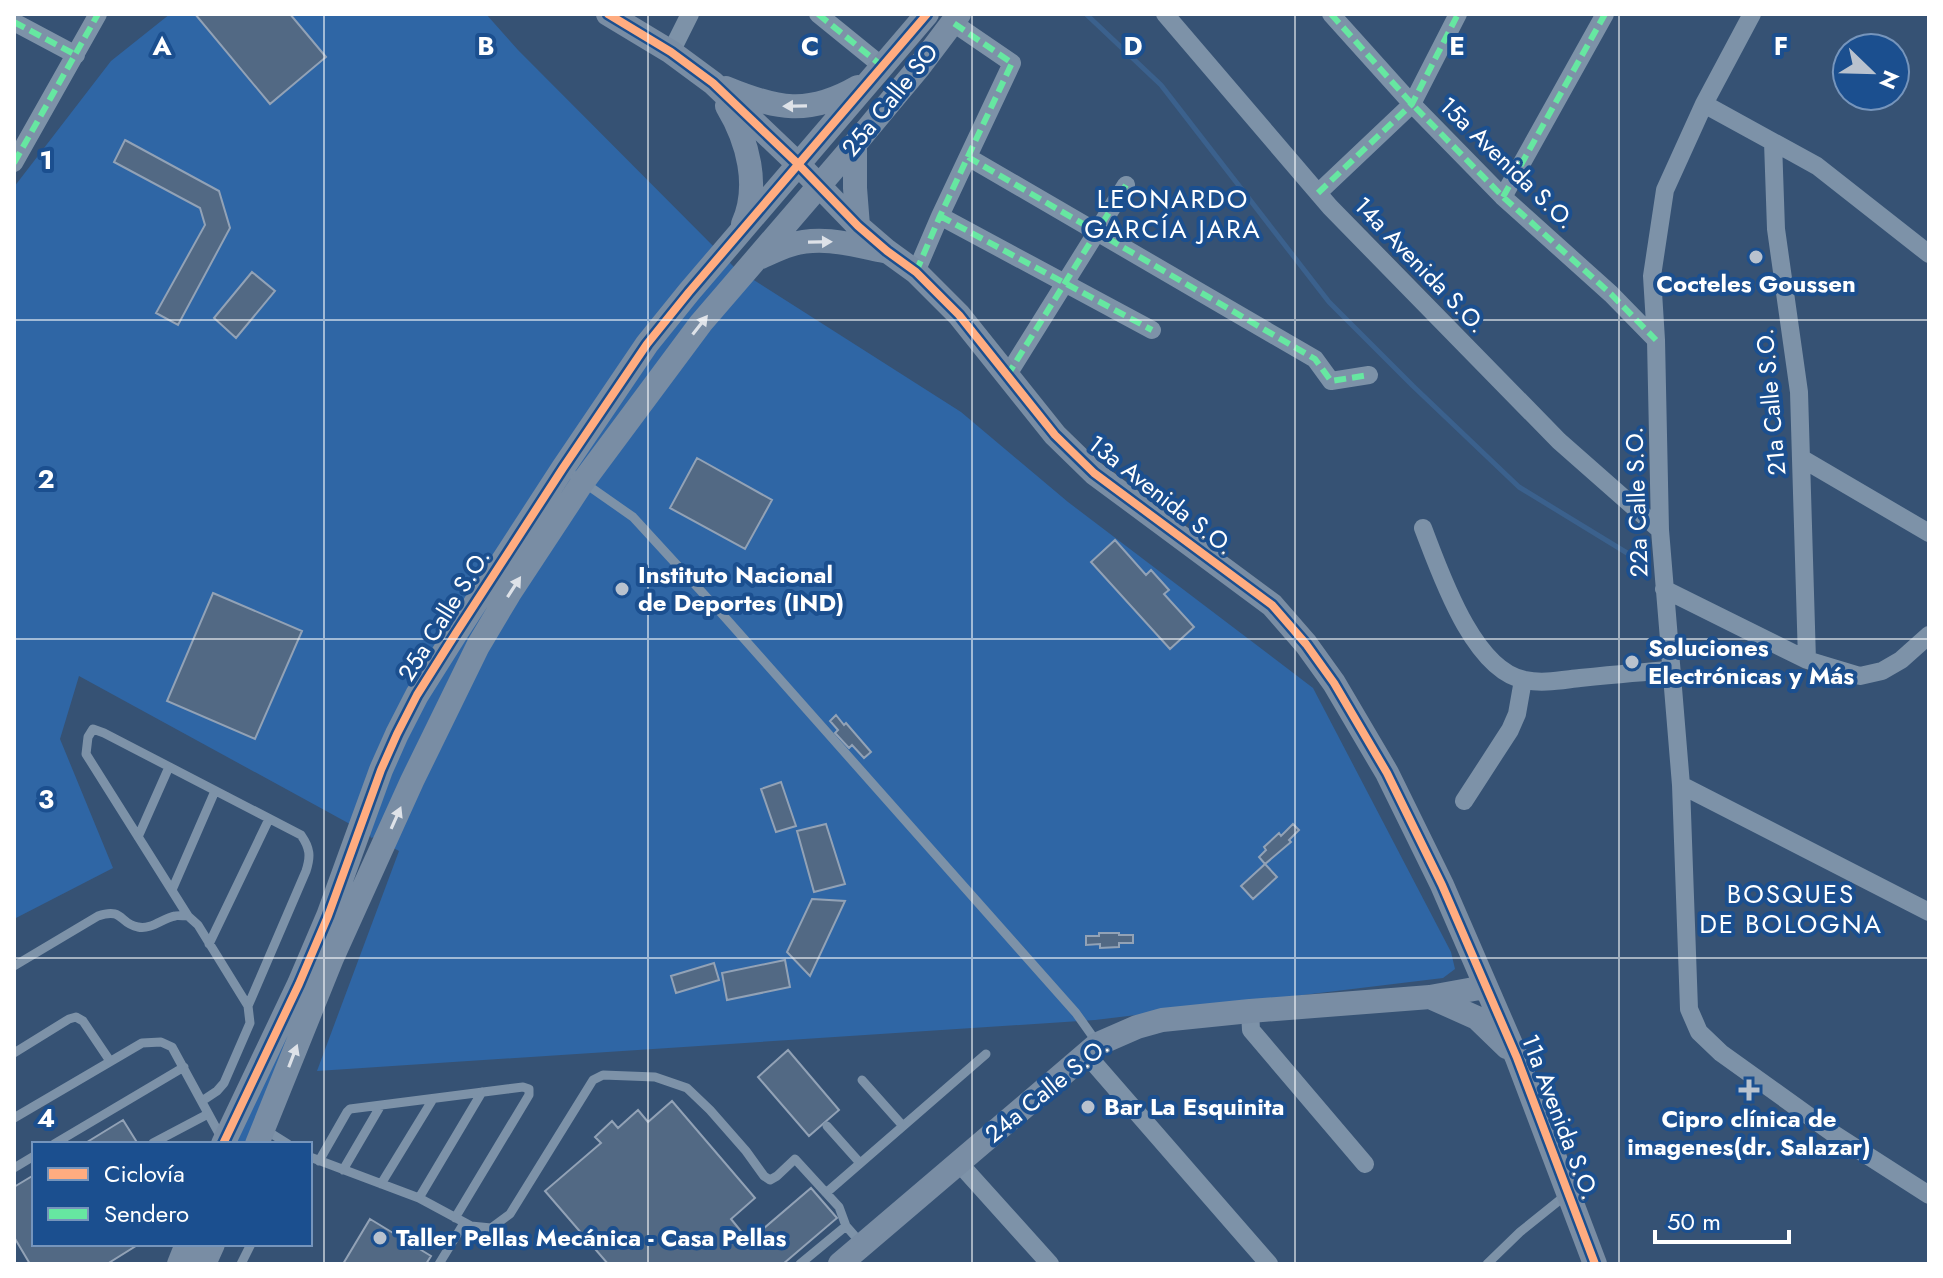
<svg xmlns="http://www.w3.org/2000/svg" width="1943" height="1278" font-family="Jost,sans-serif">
<rect width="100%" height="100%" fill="#365274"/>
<path fill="#2f66a5" d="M170,14h316l32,36 217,218 226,144 107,90 245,186 138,264 4,17 -12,9 -348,42 -778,51 82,-220 -25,-14 -3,1 -1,-3 -291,-159 -19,63 53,129 -99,51v-732l97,-126z
M297,1013l-48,131h-16z"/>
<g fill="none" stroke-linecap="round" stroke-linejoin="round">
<path stroke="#3b618d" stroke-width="5" d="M1086,14l75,71 168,217 84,84 106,101 113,69"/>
</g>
<path fill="#526984" stroke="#92a2b6" stroke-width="2" d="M195,14h95l36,43 -56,47z
M125,140l94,51 11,37 -52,97 -22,-12 49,-88 -5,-17 -86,-46z
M252,272l23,19 -39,47 -22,-20z
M697,458l75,42 -27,49 -75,-41z
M1115,540l31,35 5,-5 18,20 -5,4 30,33 -24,22 -79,-87z
M213,593l89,38 -47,108 -88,-38z
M836,715l8,10 2,-2 25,29 -7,6 -12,-13 -3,3 -14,-15 3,-3 -8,-9z
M781,782l15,44 -20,6 -15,-43z
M826,824l19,60 -31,8 -17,-61z
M1293,824l6,6 -10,10 2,2 -26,22 -6,-7 7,-7 -2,-3 15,-14 2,3z
M1265,864l12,13 -24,22 -12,-13z
M812,899l33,2 -35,75 -23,-24z
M1099,933h20v2h14v8h-14v4l-19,1v-4l-14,1v-9h13z
M785,960l5,27 -63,13 -5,-27z
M714,963l5,17 -43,13 -5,-17z
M788,1050l51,60 -30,26 -51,-59z
M672,1101l83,97 -24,21 18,22 62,-53 26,30 -54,46h-175l-63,-73 56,-48 -6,-6 17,-16 6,7 20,-18 10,12z
M123,1120l15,24h-54z
M34,1175v69h105l-32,20h-77l-16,-27v-50z
M370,1219l61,37 -5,8h-83z"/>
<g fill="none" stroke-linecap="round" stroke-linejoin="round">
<path stroke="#7d92a8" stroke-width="9" d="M563,468l70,49 89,97 354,399 22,31
M138,837l31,-70
M172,890l43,-99
M188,916l-102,-162 2,-17 5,-8 11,4 197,102c9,13 10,21 5,36l-58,135
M209,944l60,-125
M14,966l84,-50c26,-9 21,8 40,11 13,3 25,-9 37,-11 2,-1 11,0 13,0l10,9 50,81 2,17 -26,60 -7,8 -15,10
M14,1053l55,-34 7,-2 7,4 27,40
M862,1080l41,46
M14,1118l128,-75 19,-1 11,5 50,92
M827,1126l33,37
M264,1129l24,15
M153,1143l55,-29
M54,1144l130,-77
M310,1157l109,41 52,28 20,2 19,-14 83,-134 10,-5 52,2 32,11 23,22 36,41 18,25 6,4 7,-4 18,-17 44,48 7,19 15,17
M319,1161l28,-49 3,-3 173,-22 6,2v6l-74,123
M14,1168l20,-12
M343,1170l38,-65
M381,1184l52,-85
M826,1193l160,-139
M419,1198l63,-106
M241,1264l10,-20
M439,1264l25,-41
M800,1264l46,-38
M1487,1264l33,-32 46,-37"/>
<path stroke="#7d92a8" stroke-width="18" d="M818,14l64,52
M1165,14l165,193 229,234 101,89
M1331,14l81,90 91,93 108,97 45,46
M1752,14l-48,90 -39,86 -13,86 4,64 4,190 21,255 8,224 10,23 22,21 113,81 95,61
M14,22l62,33
M671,52l19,-38
M1704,104l113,62 112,88
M1773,142l3,87 23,163 8,268
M968,157l347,202 16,22 38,-6
M14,163l84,-149
M1318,193l94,-89 46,-90
M1503,197l102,-183
M940,216l212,114
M916,272l24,-56 72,-153 -60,-41
M1007,376l119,-191
M1801,458l128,75
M1423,528c17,44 50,143 102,152 17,4 37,0 55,-2 30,-3 61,-6 91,-8
M1664,589l143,71 53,16 22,-5 19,-11 28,-25
M1681,785l248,127
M1464,801l46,-71 7,-16 6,-34
M1250,1011l1,19 114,134
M1086,1054l183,210
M959,1163l91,101"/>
<path stroke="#798da4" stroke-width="24" d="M608,14l63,38 42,31 85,81 60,62 29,25 29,21 43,43 96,120 39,38 178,132 34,39 28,39 53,90 55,112 75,173 78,206
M726,88c51,21 82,28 132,-1
M727,106c21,35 33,80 16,118
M855,144v44l3,38
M761,257c9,-4 19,-9 29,-12 31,-10 64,0 94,6
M1430,997l47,21 30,29
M223,1144l76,-160 29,-68 53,-146 16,-36 20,-39 39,-62 107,-165 84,-124 42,-52 238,-278
M257,1144l75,-186 80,-177 66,-135 31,-52 73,-111 119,-160 154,-179 64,-77 40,-53
M179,1264l8,-20
M204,1264l9,-20
M840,1264l258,-220 39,-17 25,-7 88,-9 180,-14 55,-10"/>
<path stroke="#66e7a1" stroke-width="6" stroke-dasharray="12 6" stroke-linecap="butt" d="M818,14l64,52
M1331,14l81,90 91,93 108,97 45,46
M14,22l62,33
M968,157l347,202 16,22 38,-6
M14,163l84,-149
M1318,193l94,-89 46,-90
M1503,197l102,-183
M940,216l212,114
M916,272l24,-56 72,-153 -60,-41
M1007,376l119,-191"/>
<g stroke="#1b4f8f" stroke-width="13">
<path id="cycleway" d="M608,14l63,38 42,31 85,81 60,62 29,25 29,21 43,43 96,120 39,38 178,132 34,39 28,39 53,90 55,112 75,173 78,206
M223,1144l76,-160 29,-68 53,-146 16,-36 20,-39 39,-62 107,-165 84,-124 42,-52 238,-278"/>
</g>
<use href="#cycleway" stroke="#ffac80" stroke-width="8"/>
</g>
<defs><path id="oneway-solid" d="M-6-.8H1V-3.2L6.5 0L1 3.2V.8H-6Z" transform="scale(2)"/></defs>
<g fill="#dee2e8">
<use href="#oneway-solid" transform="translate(795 106) rotate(179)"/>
<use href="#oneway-solid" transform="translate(820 242) rotate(-1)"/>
<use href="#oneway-solid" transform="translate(700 325) rotate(-52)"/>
<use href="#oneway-solid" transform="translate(514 587) rotate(-57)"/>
<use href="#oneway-solid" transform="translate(396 818) rotate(-66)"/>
<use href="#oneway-solid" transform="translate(293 1056) rotate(-69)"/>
</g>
<path fill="none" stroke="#fff" stroke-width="2" stroke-opacity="0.55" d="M324,14v1250M648,14v1250M972,14v1250M1295,14v1250M1619,14v1250M14,320h1915M14,639h1915M14,958h1915"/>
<g fill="#b9c2ce" stroke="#1b4f8f" stroke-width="3">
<circle cx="1756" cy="257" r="8"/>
<circle cx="622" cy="589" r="8"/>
<circle cx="1632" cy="662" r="8"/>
<path d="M1745 1078h8v8h8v8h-8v8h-8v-8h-8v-8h8z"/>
<circle cx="1088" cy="1107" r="8"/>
<circle cx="380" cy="1238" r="8"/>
</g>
<g text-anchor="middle" stroke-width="8" stroke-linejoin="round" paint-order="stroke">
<g font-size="24" fill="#fff" stroke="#1b4f8f">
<text transform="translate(890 100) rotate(-51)" y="8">25a Calle SO</text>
<text transform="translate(1507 163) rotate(44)" y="8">15a Avenida S.O.</text>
<text transform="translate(1420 265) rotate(46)" y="8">14a Avenida S.O.</text>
<text transform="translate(1771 402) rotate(-95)" y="8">21a Calle S.O.</text>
<text transform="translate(1161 495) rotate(38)" y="8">13a Avenida S.O.</text>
<text transform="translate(1637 502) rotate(-92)" y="8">22a Calle S.O.</text>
<text transform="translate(444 615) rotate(-58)" y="8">25a Calle S.O.</text>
<text transform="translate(1047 1090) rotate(-39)" y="8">24a Calle S.O.</text>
<text transform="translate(1560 1117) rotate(69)" y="8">11a Avenida S.O.</text>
</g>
<g font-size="24" font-weight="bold" fill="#fff" stroke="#1b4f8f" text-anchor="start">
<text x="1756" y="292" text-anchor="middle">Cocteles Goussen</text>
<text x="638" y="583">Instituto Nacional<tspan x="638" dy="28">de Deportes (IND)</tspan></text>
<text x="1648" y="656">Soluciones<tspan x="1648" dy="28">Electrónicas y Más</tspan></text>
<text x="1104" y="1115">Bar La Esquinita</text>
<text x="1749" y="1127" text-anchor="middle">Cipro clínica de<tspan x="1749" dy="28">imagenes(dr. Salazar)</tspan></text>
<text x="396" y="1246">Taller Pellas Mecánica - Casa Pellas</text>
</g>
<g font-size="26" letter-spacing="2" fill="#fff" stroke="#1b4f8f">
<text x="1173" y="208">LEONARDO<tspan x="1173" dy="30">GARCÍA JARA</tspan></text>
<text x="1791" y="903">BOSQUES<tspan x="1791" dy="30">DE BOLOGNA</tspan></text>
</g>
</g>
<g font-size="26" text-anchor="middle" font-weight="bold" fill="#fff" stroke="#1b4f8f" stroke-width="8" stroke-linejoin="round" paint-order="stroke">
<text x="162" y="55">A</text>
<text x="486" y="55">B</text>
<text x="810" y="55">C</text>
<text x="1133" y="55">D</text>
<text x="1457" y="55">E</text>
<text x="1781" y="55">F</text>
<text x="46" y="169">1</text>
<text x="46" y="488">2</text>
<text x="46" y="808">3</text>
<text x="46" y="1127">4</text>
</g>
<rect width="1943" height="1278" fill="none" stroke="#ffffff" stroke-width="32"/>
<rect x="32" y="1142" width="280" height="104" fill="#1b4f8f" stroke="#7695bc" stroke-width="2"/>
<rect x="48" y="1168" width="40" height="12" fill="#ffac80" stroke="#7695bc" stroke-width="2"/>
<text x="104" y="1182" font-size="24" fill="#ffffff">Ciclovía</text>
<rect x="48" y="1208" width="40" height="12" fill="#66e7a1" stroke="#7695bc" stroke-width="2"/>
<text x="104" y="1222" font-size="24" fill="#ffffff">Sendero</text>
<g transform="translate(1871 72) rotate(113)"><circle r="38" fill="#1b4f8f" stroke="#7695bc" stroke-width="2"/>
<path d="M0-6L14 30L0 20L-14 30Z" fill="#b9c2ce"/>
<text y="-12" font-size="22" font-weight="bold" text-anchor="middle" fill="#ffffff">N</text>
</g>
<path d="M1655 1230v12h134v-12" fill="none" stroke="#ffffff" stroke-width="4"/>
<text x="1667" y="1230" font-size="24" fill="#ffffff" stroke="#1b4f8f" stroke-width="6" paint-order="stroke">50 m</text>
</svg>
